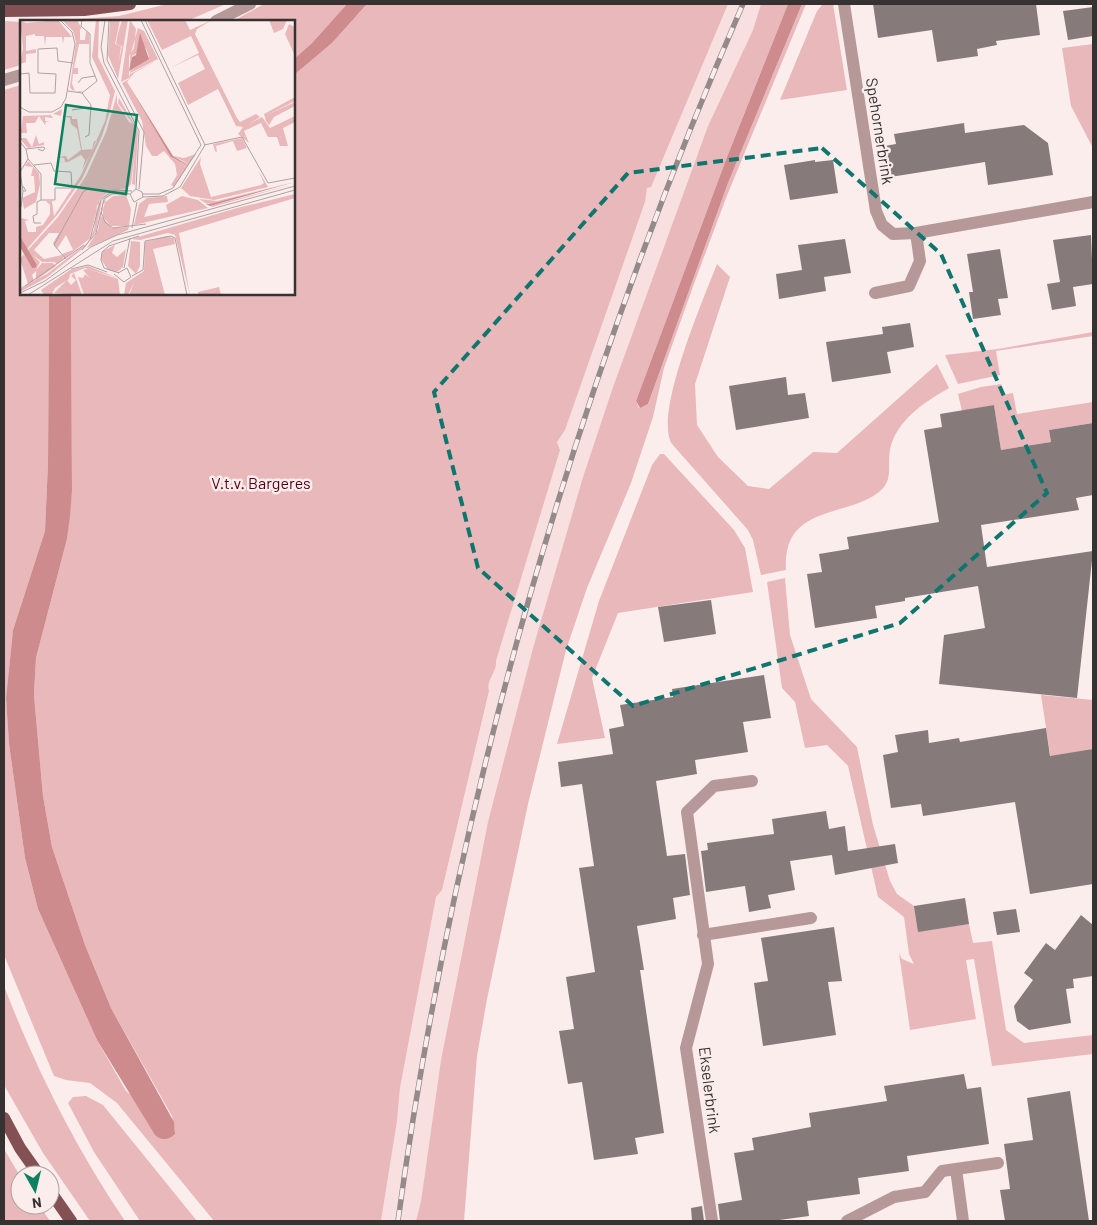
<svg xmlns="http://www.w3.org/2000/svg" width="1097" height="1225" font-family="Barlow,sans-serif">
<rect width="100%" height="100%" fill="#fceded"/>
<path fill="#f8e0e0" d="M728,4h33l-8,26 -45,96 -95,261 -30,90 -50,171 -53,213 -39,199 -20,141 -5,20h-35l16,-100 3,-33 36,-191 6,-7 47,-198v-12l5,-8 2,-11 64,-211 -3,-8 8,-12 80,-228 -1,-6 3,-8 4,-2z"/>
<path fill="#e9b8ba" d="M167,4h59l-39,17h-134l66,-5z
M264,4h83l-35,39 -18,16v-38h-61z
M367,4h361l-77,183 -4,1 -2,14 -80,228 -8,12 3,8 -64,211c1,12 -10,18 -7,30l-47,199 -6,7 -36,191 -3,33 -16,100h-167l-97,-118 -27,-20 -24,-3 -12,-4 -50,-121v-865l17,-5v209h28l-1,169 -3,68 -32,99 -7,68 3,46 16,114 13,51 59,131 29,51 49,40 -3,-15 -61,-108 -26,-63 -33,-98 -9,-51 -9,-101 2,-37 31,-119 5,-48 -1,-197h223v-219l38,-32z
M761,4h27l-61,153 -91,244 3,7 9,-4 80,-221 74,-179h4l-80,194 -31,83 -31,87 -11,49 -22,66 -44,105 -21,62 -38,154 -41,195 -10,57 -13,165h-48l5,-20 20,-141 47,-238 45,-174 50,-171 30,-90 95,-261 45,-96z
M833,4l14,86 -67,10 37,-89 5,-6z
M4,21l17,1v43l-17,5z
M1093,44v104l-22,-42 -9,-58z
M717,264l13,13 -35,107 2,41 21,32 30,29 21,3 44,-37 24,1 100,-89 12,24c-24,14 -53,32 -59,62 -3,16 4,30 -11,42 -32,26 -97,12 -93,78l-25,5 -8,-35 -5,-10 -76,-86c-19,-29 32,-146 45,-180z
M1093,332v4l-97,15 4,24 -42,9 -13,-29 53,-6z
M1001,384l2,11 10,-2 4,21 76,-12v21l-44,7 2,12 -50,8 -7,-45 -32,6 -4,-17 23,-7z
M660,454h4l70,76 11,18 8,44 -135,21 -26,65 13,60 -48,6 42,-143 53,-136z
M785,578l5,57 21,64 46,48 16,78 17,56 7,13 17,12 55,18 4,19 19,-2 14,89 18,13 69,-8v19l-101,12 -18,-107 -8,1 10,59 -66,11 -11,-77 3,6 12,5 -5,-10 -5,-37 -26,-20 -30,-131 -21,-21 -22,3 -10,-46 -13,-14 -15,-106z
M1041,695l52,5v49l-42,11z
M4,986c32,83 71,161 121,235h-35l-47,-68 -39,-68z
M86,1096l17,9 94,116h-57l-46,-69 -26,-49 5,-6z
M4,1149l16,27v29h19l11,16 -46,-1z"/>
<path fill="#cd8b8e" d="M347,4h20l-35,39 -38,32v-16l18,-16z
M788,4h14l-74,179 -80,221 -8,4 -4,-7 91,-244z
M49,294h22l1,197 -2,25 -3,23 -31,119 -2,37 9,101 9,51 33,98 26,63 63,114 1,12c-6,6 -14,7 -20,1l-58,-95 -59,-131 -13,-51 -16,-114 -3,-46 7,-68 32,-99 3,-68z"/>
<path fill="#877a7a" d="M873,4h163l4,31 -44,6 1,4 -20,4 1,7 -41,6 -5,-32 -54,8z
M1093,7v29l-25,4 -5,-29z
M964,123l1,10 59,-8 24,18 5,32 -65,10 -3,-23 -101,16 -5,-31 17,-3 -2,-10z
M815,160v2l18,-2 5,33 -48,7 -6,-35z
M1091,235l2,49 -20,3 3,19 -24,4 -5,-26 13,-2 -7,-42z
M845,239l6,34 -27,4 2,14 -47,8 -3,-25 26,-4 -4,-25z
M1000,249l8,49 -10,1 3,16 -28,4 -4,-27h4l-6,-38z
M910,323l4,24 -27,5 4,21 -59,9 -6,-40 57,-8 -1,-7z
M786,377l2,18 17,-2 4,25 -73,12 -7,-44z
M994,405l7,45 50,-8 -2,-12 44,-7v72l-17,3 3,12 -98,15 6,42 106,-16 -16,147 -138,-14 5,-49 41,-7 -7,-42 -73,12v3l-30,5 2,12 -62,10 -8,-54 15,-2 -3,-18 30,-5 -2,-12 92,-15 -15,-92 18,-3 -2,-13z
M711,600l5,34 -52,8 -6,-35z
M764,675l7,43 -28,4 5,30 -53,8 2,14 -41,7 11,75 18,-2 5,41 -17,3 3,21 -39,7 7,44h-4l24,163 -29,5 3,16 -44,6 -12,-78 -14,2 -9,-53 15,-2 -8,-52 29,-5 -16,-104 15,-2 -12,-82 -21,3 -3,-25 55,-8 -4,-25 15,-3 -4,-21 53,-8 -1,-8z
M1046,728l4,28 43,-7v135l-63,10 -15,-92 -92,14 -2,-12 -30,4 -8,-53 15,-3 -3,-17 33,-5 1,13 30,-5 1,4z
M826,811l3,18 16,-3 3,25 47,-7 3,19 -63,12 -3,-20 -42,6 5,29 -27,5 3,13 -22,4 -4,-26 -39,6 -5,-41 7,-1 -1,-7 67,-9 -2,-15z
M965,898l4,26 -51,8 -4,-26z
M1016,909l4,23 -23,3 -4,-23z
M1081,915l12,10v51l-20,3 1,9 -8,1 5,34 -42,7 -12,-9 -3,-15 19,-26 -9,-7 22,-30 9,7z
M834,927l8,54 -14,1 8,53 -73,11 -9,-63 14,-2 -7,-43z
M964,1074l3,15 14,-2 8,57 -82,12 2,15 -51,7 2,16 -53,7 2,15 -37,5h-52l-2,-17 24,-4 -8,-47 20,-3 -2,-12 59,-11 -2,-14 78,-12 -3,-15z
M1070,1091l19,130h-84l-5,-31 10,-1 -6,-45 29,-4 -6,-42z
M702,1206l2,15h-12l-1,-13z"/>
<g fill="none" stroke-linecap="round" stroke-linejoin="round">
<path stroke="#b79899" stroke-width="12" d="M844,4l32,207 6,14 11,9 23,-1 177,-31
M216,21l34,-17
M4,80l17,-5
M875,293l34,-7 11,-25 -4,-28
M703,935l108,-17
M956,1169l7,52
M712,1221l-26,-173 22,-84 -21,-152 27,-26 38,-5
M847,1221l47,-24 31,-5 17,-21 56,-8"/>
<path stroke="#835053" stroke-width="12" d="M4,11l80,-1 46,-6
M4,1118l16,30 19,27
M50,1191l21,30"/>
<g stroke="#948a8a" stroke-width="5.5">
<path id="rail" d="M398,1221c57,-419 176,-830 345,-1217"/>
</g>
<use href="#rail" stroke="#fceded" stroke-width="4" stroke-dasharray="11" stroke-linecap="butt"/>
</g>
<path fill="none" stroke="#0f766e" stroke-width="4" stroke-dasharray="10 6" stroke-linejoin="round" d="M822,148l119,106 106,239 -147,130 -267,83 -155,-138 -44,-176 194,-219z"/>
<g text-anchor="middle" stroke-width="5" stroke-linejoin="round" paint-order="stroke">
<g font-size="16" fill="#373232" stroke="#fceded">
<text transform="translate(880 131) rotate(81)" y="6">Spehornerbrink</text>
<text transform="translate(710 1090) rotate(83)" y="6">Ekselerbrink</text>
</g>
<g font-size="16" fill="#530115" stroke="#fceded">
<text x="261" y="489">V.t.v. Bargeres</text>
</g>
</g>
<g transform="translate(20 20)">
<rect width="275" height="275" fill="#fceded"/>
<path d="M0,0l6,3 32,-3 14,17h-8l-1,7 -1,-7h-16l-1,9 -1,-10h-9v10v-12l-9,2v15l10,-2v4l-10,1v18v-10l-6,2 3,-16zM42,0h15l5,9h-2v11h5l1,-9 3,3v10h-10l-5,24h4v6h-5l-1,10 3,7h9l-4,1 -8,-2 -2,-3 6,-45 -3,-11zM76,0h3l-1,37 17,34 -5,20 -8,25 -20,43 -24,35 -31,35 -7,-13v-27l1,9 8,2 -4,1 3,11h8v-5l7,-2 7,-11v-9l-4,-4h6l2,15 27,-41 24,-54 5,-26 -18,-38zM90,0h10l-5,24 6,2 -2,15 3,-15 -6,-2 2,-11 4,-13h6l-10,59 -10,-24zM110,0l6,9 -2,19 -5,8v22l-8,4zM127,0h38l5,10 22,-10 -15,9 -2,5 42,84 3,4 16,-8 4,3 -11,7 13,-7 8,11 25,-12v6l-12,6 5,18h-8l-3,-9h-9l-7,-14 -17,8 5,12 -11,-9 5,-7 -7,-1 -18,-37 -30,16 -10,-22 27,-14 -7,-14 -28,13 29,-15 -8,-17 -29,14zM249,0h18l-4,9 -9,4zM269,4l6,3v29l-10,-22zM118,8l6,3 14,28 -28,14v-17zM126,28l3,9 -19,14 2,-15zM138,40l-24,13 -7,9 45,76 17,6 -16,-8 -25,-42 25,42 11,2 12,-4 -22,33 -3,-2 6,-10 -2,-11 -11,-13 -7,5h-5l-6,-10 -4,-25 -20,-38 7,-4 1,-5zM97,74v9l12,19 4,2 -15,-21 1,-5 19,33 -3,54 -3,-1 3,-33 -4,33 -4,4 -18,4 -9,7 -11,40 -24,19 -3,-4 11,-4 -7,-15 -9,14 -4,-6 6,-10h-10l-15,17 10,9 18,-4 2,3 -7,6 -3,-2h-12l-9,-7 7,7 -4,8 6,-7h11l3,3 -20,14v-9l-4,4 2,6 -6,3 -8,-25 4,-5 8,14 5,-3 -9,-15 30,-33 28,-41 20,-44zM275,77v4l-30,15 30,-14v4l-21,11 -5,8 -3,-4 -2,-7zM42,89l-1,7h11v3h5l5,31 10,-1 2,-8h3l-15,29 3,-10 -4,-5 -13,7 -14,1 11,-1 -1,-4 -6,-1 8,-1 2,4 13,-10 -4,-21 -6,-5 -1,-6 -17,-4zM31,95l2,3h-1l-7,-1v4l5,1h-4l-1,3 -6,-9 -4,7h-9l1,10h-6v5h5l6,9 4,-12 3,9 5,-2v3l-16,3 -8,-9 3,-23zM222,118l5,10 -10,3 -4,-10 -17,5 1,6 -2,-1 -2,-7zM181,137l-1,7 11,33 50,-12 3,-2 -6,-13 10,17 -54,13 -24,-4 -9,-8zM8,141l11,12 1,11 -4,18 -12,7 -2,-11 13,-6 -1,-16h-3l2,-9 -8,-1zM275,162l-85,22 -3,-1 3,3 85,-22 -83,23 -13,-8 18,2zM107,169v4h-15l-10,7 -6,31 -10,15 -40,32 -26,14v-4l27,-14 40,-31 7,-13 3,-24 7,-9 9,-6zM275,171l-58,17 58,-14v4l-116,35 11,62 -15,-60 -7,-2 -28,7 -9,-1zM100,173l6,1 -14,1 -6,4 -5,17 11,12 17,-1 -1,3 -41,18 11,-18 5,-29 9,-7zM106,175l5,14 -2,17h-18l-8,-9v-13l10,-8zM147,176l1,6 -19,2 -5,13 24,-5 -2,-7 16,-9 16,4 10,8 -74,17 5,-21 8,-6zM147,216l7,2 1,6 -22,5 12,46h-36l6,-15 -7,15h-4l2,-12 18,-12 1,-29zM111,221l9,1v24l-4,8 -8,-8zM95,225l-3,8 5,4 9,-8 -3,18 -6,5 -9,-2 -7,-11 2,-8zM68,246l30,12 -33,-10 -15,6 -1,5 -14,9 -3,6 -8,1 -3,-5 29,-20zM68,249l30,10 2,16h-36l-6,-18 5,1 2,-4 5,4 -7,-8zM54,253l8,22 -28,-2 13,-13 4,5 5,-5 -5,-4zM199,267l2,8h-23v-3z" fill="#e9b8ba" fill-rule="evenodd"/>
<path d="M120,13l9,26 -20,12 3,-14 4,-2zM107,62l46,74 15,9 -17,-8zM275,162l-85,24 -4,-2h4zM0,216l17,29 -2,3h-3l-12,-21z" fill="#cd8b8e"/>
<path fill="none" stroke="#ada2a2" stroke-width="1" d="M85,0l-4,27 3,16 35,68 -3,58M89,0l-2,40 37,72 -5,57M121,0l60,125 -28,43 -14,6h-16M0,54l9,-1 1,20h25l1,-19 -18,-1v-24l19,-1 1,13 15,2M58,63l4,-5 13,-2M48,71l14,2 9,12 -2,30 -4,2M62,73l15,-12 -7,-18v-29l-9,-8 1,-6M0,87l9,5h23l9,-5 5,-9 9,-54 -3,-12 -12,-12M52,90l19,-3M0,122l6,7 2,10 -8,13 3,19M184,125l38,-8 26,46 27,-5M6,129l17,-2 2,1 -2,3 -5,-2M8,139l13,15v26l-4,2v12l-4,2 1,7h7M14,145l17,-2 3,8 17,1 1,16h-17v12h-14M123,177l20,-1 17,-9 25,-42 -60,-125M1,187l2,-16h3l-3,-5M81,192l4,10 8,6 33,-4M112,208l5,-26M70,219l11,-40 13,-9 18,1M62,230l14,-17 8,-34 9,-6 17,1 6,-5 6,3 1,5 -9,5 -4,-8M46,239l-12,-14 29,-53 5,-3M104,248l6,-30M51,249l17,-4 19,7M99,253l-15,-5 -3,-8 1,-8 7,-6 30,-10M94,254l10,8 7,-5 -4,-9 -9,5M112,256l11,-6 2,-29 26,-5 4,2 12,57M5,266l59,-41M0,273l25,-12 46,-34 26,-12 178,-49M8,275l85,-54 182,-51"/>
<path fill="#0d815f" fill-opacity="0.15" stroke="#0d815f" stroke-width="2.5" d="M46,85l71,10 -11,79 -71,-10z"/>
<rect width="275" height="275" fill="none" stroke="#373232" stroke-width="2.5"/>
</g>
<rect width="1097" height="1225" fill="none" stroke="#373232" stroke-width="10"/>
<g transform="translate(35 1190) rotate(172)"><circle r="24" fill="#fceded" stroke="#ada2a2"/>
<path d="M0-4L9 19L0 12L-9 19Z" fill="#0d815f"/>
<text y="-8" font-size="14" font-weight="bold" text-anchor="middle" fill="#373232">N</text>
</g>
</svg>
